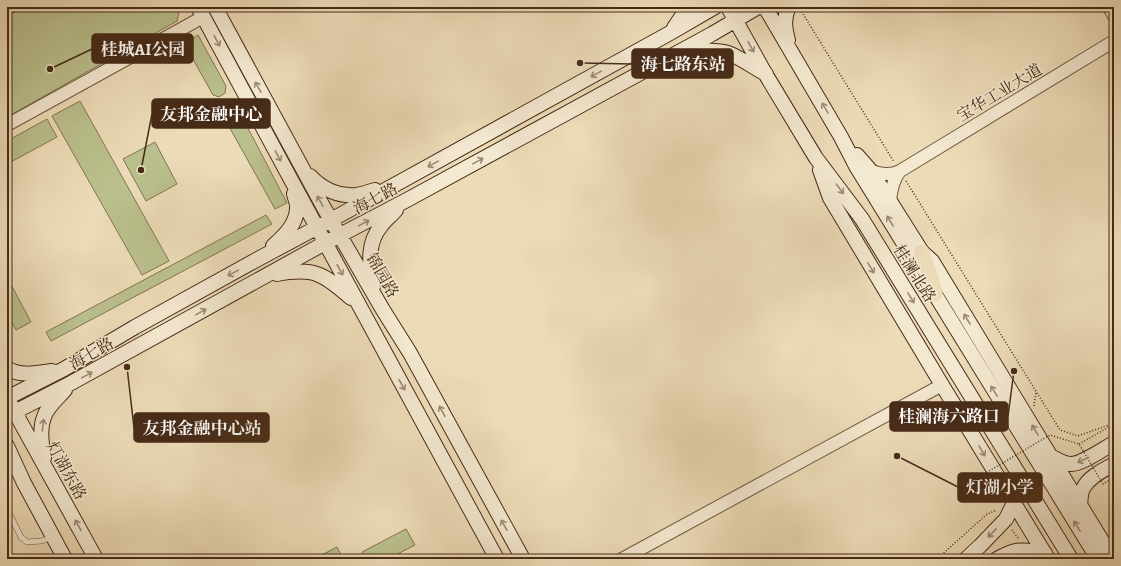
<svg xmlns="http://www.w3.org/2000/svg" width="1121" height="566" font-family="Alegreya,'Noto Serif SC',serif">
<rect width="100%" height="100%" fill="#ecdbb7"/>
<filter id="stains"><feTurbulence type="fractalNoise" baseFrequency=".005" numOctaves="4"/><feColorMatrix values="0 0 0 0 .2 0 0 0 0 .09 0 0 0 0 .02 0 0 0 .5 -.17"/></filter>
<radialGradient id="worn" r=".72"><stop offset=".6" stop-color="#630" stop-opacity="0"/><stop offset="1" stop-color="#630" stop-opacity=".3"/></radialGradient>
<path fill="#bac08d" stroke="#807652" d="M24,7h156l-3,14 -170,96v-101z
M198,35l28,51 -1,7 -6,4 -6,-2 -29,-52z
M80,101l89,160 -27,14 -90,-159z
M234,107l4,2 49,94 -12,6 -53,-95z
M47,119l10,18 -50,27v-23z
M155,142l22,42 -31,17 -23,-42z
M266,215l6,9 -221,117 -5,-9z
M7,277l24,45 -15,8 -9,-17z
M406,529l9,16 -27,14h-22l-4,-7z
M337,547l6,12h-29z"/>
<g fill="none" stroke-linecap="round" stroke-linejoin="round">
<g stroke="#70573f" stroke-width="6">
<path id="service" d="M7,509l14,28 6,5 14,-1 12,-4"/>
</g>
<g stroke="#70573f" stroke-width="14">
<path id="tertiary" d="M1109,7l5,9
M7,125l196,-108
M871,171c10,3 19,5 29,0l214,-130
M890,201c1,-12 3,-21 10,-30
M622,559l320,-174"/>
</g>
<g stroke="#472b17" stroke-width="16">
<path id="secondary" d="M198,7l91,169 208,383
M215,7l109,201 59,102 27,43 113,206
M728,7l38,68 50,83 46,61 209,340
M765,7l76,130 15,29 242,393
M674,28l14,-21
M788,40c-3,-11 -5,-22 1,-33
M684,51c14,0 30,-2 44,2 13,5 25,14 38,21
M857,155l14,16 51,81 10,9 181,298
M820,170l10,28 112,187 106,174
M310,176c12,13 29,21 46,19 6,-1 13,-3 19,-5
M273,246c11,-10 23,-21 24,-37 1,-5 -2,-10 -3,-15
M277,274c37,-7 47,0 74,24
M373,287c-3,-21 -7,-43 8,-61 4,-6 10,-10 15,-16
M7,368c13,9 30,5 45,3
M7,398l57,-29 71,-42 123,-68 73,-39 339,-187 45,-26
M11,405l85,154
M7,416l64,-33 254,-140 80,-42 307,-167 46,-27
M7,446l17,37 41,76
M1050,456c7,3 13,8 21,8 11,0 32,-15 43,-21
M44,458c-2,-13 -5,-28 0,-41 3,-10 14,-19 21,-27
M1080,505c1,-6 0,-13 4,-18 6,-11 20,-17 30,-23
M966,559l14,-13 26,-27 8,-16
M997,559c21,-12 25,-9 48,-6"/>
</g>
<g stroke="#472b17" stroke-width="16">
<path id="primary" d="M922,252l10,29 3,13"/>
</g>
<path stroke="#472b17" stroke-width="1.5" stroke-dasharray="1 2" stroke-linecap="butt" d="M800,9l94,153
M906,181l154,249 18,6 36,-13
M1034,406l2,-14
M1079,444l35,-20
M1012,530l6,8
M937,559l50,-45 10,-4"/>
<use href="#service" stroke="#f3e8d0" stroke-width="5"/>
<use href="#tertiary" stroke="#f3e8d0" stroke-width="12"/>
<use href="#secondary" stroke="#f3e8d0" stroke-width="14"/>
<use href="#primary" stroke="#ecdbb7" stroke-width="15"/>
<path stroke="#472b17" stroke-width="1.5" stroke-dasharray="1 2" stroke-linecap="butt" d="M984,474l66,-39 29,9 24,40 11,-7"/>
</g>
<defs><path id="oneway-shaft" d="M-6 0H5M1.5-3L5.5 0L1.5 3" fill="none" stroke-width="1.6" stroke-linecap="round" stroke-linejoin="round"/></defs>
<g stroke="#9d8a74">
<use href="#oneway-shaft" transform="translate(217 41) rotate(62)"/>
<use href="#oneway-shaft" transform="translate(751 47) rotate(61)"/>
<use href="#oneway-shaft" transform="translate(596 74) rotate(151)"/>
<use href="#oneway-shaft" transform="translate(258 87) rotate(-119)"/>
<use href="#oneway-shaft" transform="translate(825 108) rotate(-120)"/>
<use href="#oneway-shaft" transform="translate(278 156) rotate(62)"/>
<use href="#oneway-shaft" transform="translate(478 161) rotate(-29)"/>
<use href="#oneway-shaft" transform="translate(433 164) rotate(151)"/>
<use href="#oneway-shaft" transform="translate(840 189) rotate(53)"/>
<use href="#oneway-shaft" transform="translate(320 201) rotate(-119)"/>
<use href="#oneway-shaft" transform="translate(890 221) rotate(-122)"/>
<use href="#oneway-shaft" transform="translate(364 223) rotate(-28)"/>
<use href="#oneway-shaft" transform="translate(871 268) rotate(59)"/>
<use href="#oneway-shaft" transform="translate(340 270) rotate(61)"/>
<use href="#oneway-shaft" transform="translate(233 273) rotate(151)"/>
<use href="#oneway-shaft" transform="translate(911 298) rotate(58)"/>
<use href="#oneway-shaft" transform="translate(201 312) rotate(-29)"/>
<use href="#oneway-shaft" transform="translate(967 319) rotate(-121)"/>
<use href="#oneway-shaft" transform="translate(87 375) rotate(-29)"/>
<use href="#oneway-shaft" transform="translate(402 385) rotate(61)"/>
<use href="#oneway-shaft" transform="translate(994 391) rotate(-122)"/>
<use href="#oneway-shaft" transform="translate(442 411) rotate(-119)"/>
<use href="#oneway-shaft" transform="translate(43 425) rotate(-84)"/>
<use href="#oneway-shaft" transform="translate(1035 430) rotate(-121)"/>
<use href="#oneway-shaft" transform="translate(982 451) rotate(59)"/>
<use href="#oneway-shaft" transform="translate(1083 460) rotate(155)"/>
<use href="#oneway-shaft" transform="translate(78 525) rotate(-119)"/>
<use href="#oneway-shaft" transform="translate(504 525) rotate(-119)"/>
<use href="#oneway-shaft" transform="translate(1077 526) rotate(-122)"/>
<use href="#oneway-shaft" transform="translate(992 533) rotate(134)"/>
</g>
<g text-anchor="middle" stroke-width="3" stroke-linejoin="round" paint-order="stroke">
<g font-size="16" fill="#472b17" stroke="#f3e8d0">
<text transform="translate(999 92) rotate(-31)" y="6">宝华工业大道</text>
<text transform="translate(375 198) rotate(-28)" y="6">海七路</text>
<text transform="translate(915 273) rotate(58)" y="6">桂澜北路</text>
<text transform="translate(383 275) rotate(60)" y="6">锦园路</text>
<text transform="translate(91 353) rotate(-29)" y="6">海七路</text>
<text transform="translate(67 470) rotate(61)" y="6">灯湖东路</text>
</g>
</g>
<path fill="none" stroke="#472b17" stroke-width="1.5" d="M50 69L92 49M580 63L632 64M141 170L152 114M1014 371L1008 416M127 367L134 428M897 456L958 487"/>
<g fill="#472b17" stroke="#f3e8d0" stroke-width="1.5">
<circle cx="50" cy="69" r="4"/>
<circle cx="580" cy="63" r="4"/>
<circle cx="141" cy="170" r="4"/>
<circle cx="1014" cy="371" r="4"/>
<circle cx="127" cy="367" r="4"/>
<circle cx="897" cy="456" r="4"/>
</g>
<g fill="#472b17" stroke="#472b17" stroke-width="1.5">
<rect x="92" y="34" width="101" height="29" rx="4"/>
<rect x="632" y="49" width="101" height="29" rx="4"/>
<rect x="152" y="99" width="118" height="29" rx="4"/>
<rect x="890" y="402" width="118" height="29" rx="4"/>
<rect x="134" y="413" width="135" height="29" rx="4"/>
<rect x="958" y="473" width="84" height="29" rx="4"/>
</g>
<g font-size="17" text-anchor="middle" font-weight="bold" fill="#fff">
<text x="143" y="55">桂城AI公园</text>
<text x="683" y="70">海七路东站</text>
<text x="211" y="120">友邦金融中心</text>
<text x="949" y="422">桂澜海六路口</text>
<text x="202" y="434">友邦金融中心站</text>
<text x="1000" y="493">灯湖小学</text>
</g>
<rect width="1121" height="566" fill="none" stroke="#ecdbb7" stroke-width="24"/>
<rect x="8" y="8" width="1105" height="550" fill="none" stroke="#472b17" stroke-width="2"/>
<rect x="12" y="12" width="1097" height="542" fill="none" stroke="#472b17"/>
<rect width="100%" height="100%" filter="url(#stains)"/>
<rect width="100%" height="100%" fill="url(#worn)"/>
</svg>
